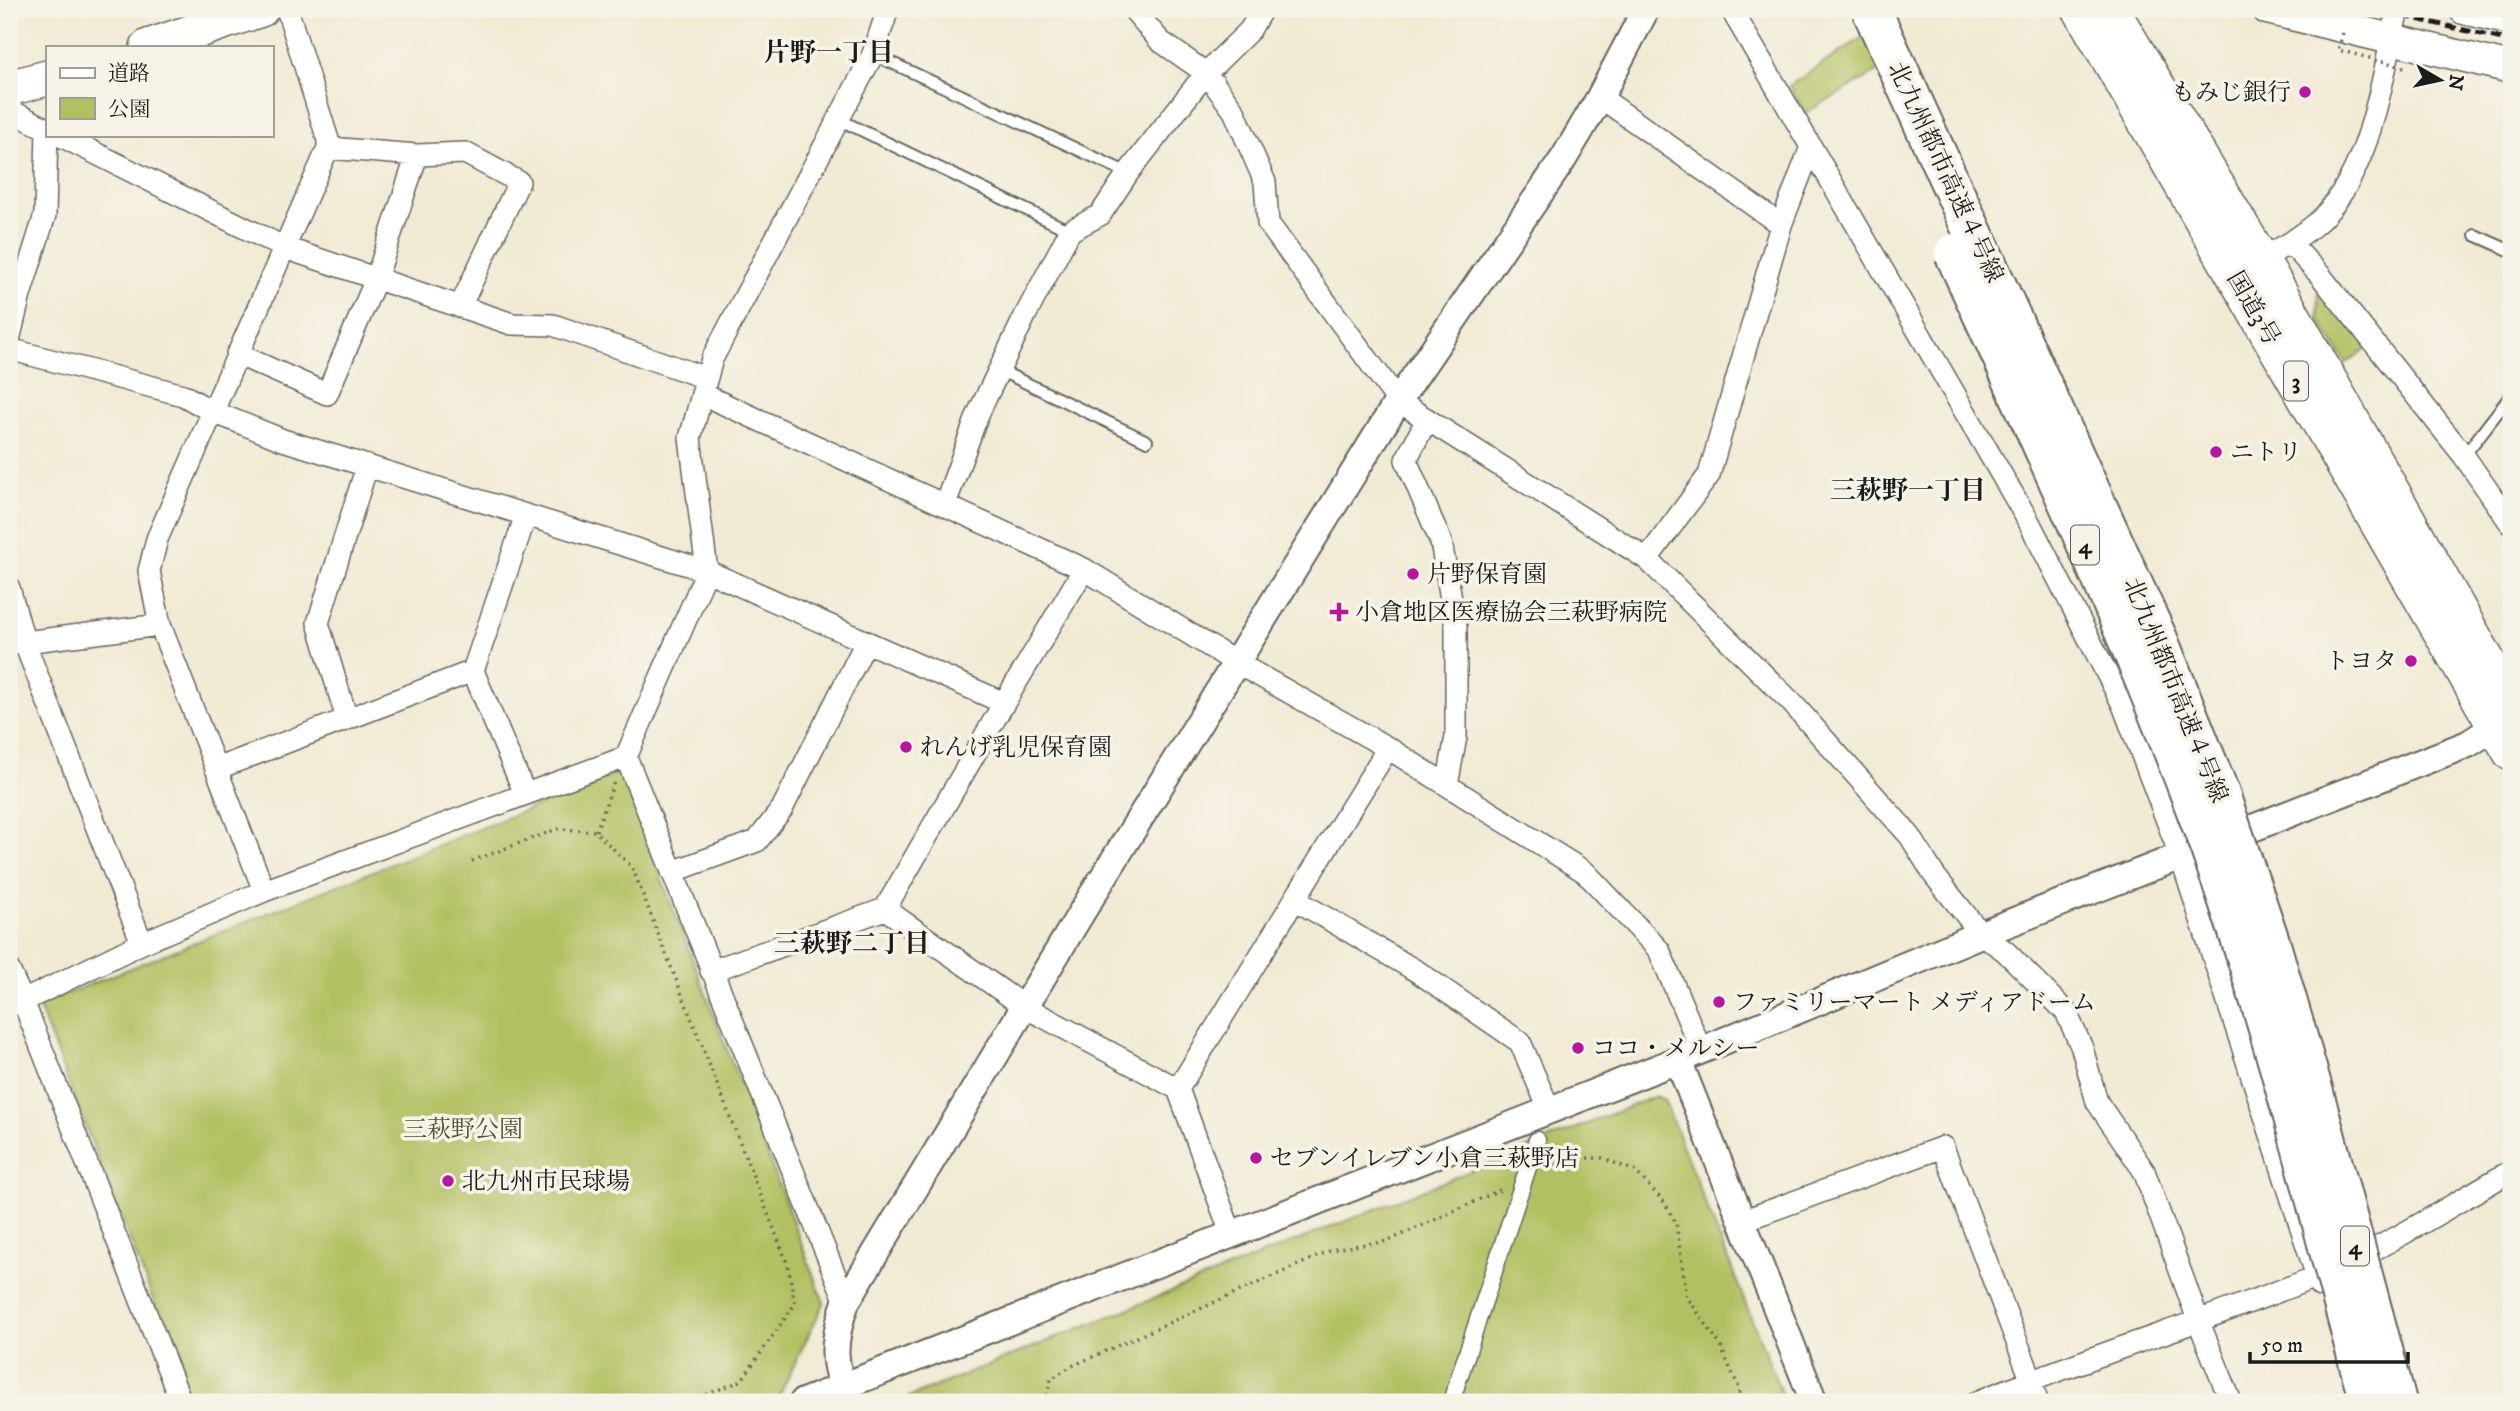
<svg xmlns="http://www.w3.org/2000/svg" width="2520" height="1411" font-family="'IM FELL DW Pica','Noto Serif JP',serif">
<rect width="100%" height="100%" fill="#f7f3e8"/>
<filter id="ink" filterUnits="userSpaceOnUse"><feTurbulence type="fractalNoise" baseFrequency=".0143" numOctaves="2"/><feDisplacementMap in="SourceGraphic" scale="14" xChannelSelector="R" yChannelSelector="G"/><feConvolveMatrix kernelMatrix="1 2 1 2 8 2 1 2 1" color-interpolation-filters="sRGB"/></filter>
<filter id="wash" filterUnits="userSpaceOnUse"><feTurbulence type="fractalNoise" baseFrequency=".00686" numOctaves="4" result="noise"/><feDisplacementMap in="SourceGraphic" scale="28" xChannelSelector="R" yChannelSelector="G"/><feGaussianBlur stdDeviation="1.57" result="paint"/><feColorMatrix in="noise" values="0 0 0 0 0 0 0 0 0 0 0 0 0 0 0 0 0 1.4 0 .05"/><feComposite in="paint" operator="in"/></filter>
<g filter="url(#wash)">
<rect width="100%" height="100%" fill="#f1ead4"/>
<path fill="#b3c062" stroke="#686e3f" stroke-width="2" d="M1889,20l16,36 -100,57 -16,-27z
M2319,280l53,65 -26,18 -28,-45z
M621,772l203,531 -45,93 -15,6h-571l-155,-397z
M1656,1096l8,4 121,302h-888z"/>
</g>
<g filter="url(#ink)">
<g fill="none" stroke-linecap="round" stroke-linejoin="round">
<g stroke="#67645c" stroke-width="14">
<path id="service" d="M873,54l255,119
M838,119l232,112
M2475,235l36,16
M999,370l148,71
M2464,456l47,-61"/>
</g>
<g stroke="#67645c" stroke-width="19">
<path id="pedestrian" d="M1451,1402l86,-262"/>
</g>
<g stroke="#67645c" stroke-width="24">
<path id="minor" d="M1133,9l27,32 46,32 28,38 31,71 3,41 130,178 249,158 145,144 118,133 24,39 47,59 24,17 61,61 16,36 15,54 47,69 54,149 33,82
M1731,9l298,513 94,183 57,150 140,431
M1600,97l181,128
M9,110l38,19
M59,135l226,113 227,76 41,1 153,53
M417,155l48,-2 54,29 -59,125
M2290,243c11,-8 24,-16 34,-27 49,-53 58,-139 74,-207
M2261,259l29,-16 30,32 144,181 47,68
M9,340l11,-45 25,-80 2,-86
M9,349l174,46 28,16 72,29 424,131 297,132
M237,354l90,40 49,-115 41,-124 -89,-7
M702,394l382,175 153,94 151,85 197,124 74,78 42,100
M1427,419l-21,41 35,82 15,85v110l-9,48
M945,504l33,-90 48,-100 44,-83 30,-16 28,-42 78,-100 44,-43 12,-21
M1647,559l62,-84 72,-250 30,-78
M9,588l16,56 117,299
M9,644l151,-19
M347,719l-29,-96 49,-157
M216,769l257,-98
M525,794l-52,-123 53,-156
M672,872l85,-31 25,-32 84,-167
M264,891l-104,-266 -11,-54 8,-32 171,-391v-8l-41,-131
M1296,900l122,72 102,70 30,69
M885,909l140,98 153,82 54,147
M9,970l14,31 158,401
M711,971l174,-62 119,-206 80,-134
M9,1004l14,-3 119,-58 122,-52 362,-134
M1178,1089l210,-341
M1742,1221l201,-74 88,232 6,23
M846,1302l-220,-545 81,-186 -17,-133 22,-79 161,-305 15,-45
M1977,1402c111,-46 227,-80 338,-125 67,-27 133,-70 196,-106"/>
</g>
<g stroke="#67645c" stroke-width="30">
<path id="tertiary" d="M1678,1060l136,342
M803,1402l875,-342 303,-126 487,-190 42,-27
M849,1402c-18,-38 -17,-60 -3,-100l234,-387 318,-514 166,-243 36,-61 46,-88"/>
</g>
<g stroke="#67645c" stroke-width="33">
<path id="secondary" d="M2267,9l244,59
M2464,9l47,11"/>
</g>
<g stroke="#67645c" stroke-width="38">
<path id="trunk" d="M2080,9l431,744
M2111,9l150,250 250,444
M148,47l113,-38
M9,88l38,-10"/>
</g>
<path stroke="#67645c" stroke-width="3.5" stroke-dasharray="2 5" stroke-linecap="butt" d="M2152,13l1,-4
M596,831l18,-49
M472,861l85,-32 38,2 37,36 156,398 7,39 -54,77 -54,21
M1547,1168l24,-10h31l33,13 30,32 11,20 11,74 32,46 20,45 2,14
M1047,1402l-1,-4 5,-19 19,-12 264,-118 54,-8 114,-52"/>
<use href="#service" stroke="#fff" stroke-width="10"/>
<use href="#pedestrian" stroke="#fff" stroke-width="16"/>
<use href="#minor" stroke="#fff" stroke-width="21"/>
<use href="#tertiary" stroke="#fff" stroke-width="26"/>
<use href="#secondary" stroke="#fff" stroke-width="30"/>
<use href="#trunk" stroke="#fff" stroke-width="35"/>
<path stroke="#1c1c1c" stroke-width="5" stroke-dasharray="10 5" stroke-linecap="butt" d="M2374,9l137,32"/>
<g stroke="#67645c" stroke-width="42" stroke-linecap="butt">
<path id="motorway-bridge" d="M1871,9l287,630 61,152 51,150 43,148 84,313
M1954,253c83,180 167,361 238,547 74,195 123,401 177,602"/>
</g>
<path stroke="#67645c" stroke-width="3.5" stroke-dasharray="2 5" stroke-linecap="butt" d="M2343,33l-5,17 70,18"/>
<use href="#motorway-bridge" stroke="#fff" stroke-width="38"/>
</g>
</g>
<g fill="#b5179e" stroke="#f7f3e8" stroke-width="2.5">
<circle cx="2305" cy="92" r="7"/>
<circle cx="2216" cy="452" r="7"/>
<circle cx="1413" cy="574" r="7"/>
<path d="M1335.5 601.5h7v7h7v7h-7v7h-7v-7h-7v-7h7z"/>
<circle cx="2411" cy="661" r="7"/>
<circle cx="906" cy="747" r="7"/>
<circle cx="1719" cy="1002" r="7"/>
<circle cx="1578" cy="1048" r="7"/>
<circle cx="1256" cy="1158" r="7"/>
<circle cx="448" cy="1181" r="7"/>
</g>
<g text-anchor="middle" stroke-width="7" stroke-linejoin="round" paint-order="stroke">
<g fill="#f7f3e8" stroke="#5e5c59" stroke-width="2">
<rect x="2284" y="361.5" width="24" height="39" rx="5"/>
<rect x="2071" y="525.5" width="28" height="39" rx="5"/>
<rect x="2341" y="1226.5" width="28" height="39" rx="5"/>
</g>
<g font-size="23" font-weight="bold" fill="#1c1c1c">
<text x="2296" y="389">3</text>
<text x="2085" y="553">4</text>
<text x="2355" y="1254">4</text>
</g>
<g font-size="24" fill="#1c1c1c" stroke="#f7f3e8" text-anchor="start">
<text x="2291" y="100" text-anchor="end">もみじ銀行</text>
<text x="2230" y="460">ニトリ</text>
<text x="1427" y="582">片野保育園</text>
<text x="1355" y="620">小倉地区医療協会三萩野病院</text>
<text x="2397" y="669" text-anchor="end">トヨタ</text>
<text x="920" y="755">れんげ乳児保育園</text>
<text x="1733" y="1010">ファミリーマート メディアドーム</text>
<text x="1592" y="1056">ココ・メルシー</text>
<text x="1270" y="1166">セブンイレブン小倉三萩野店</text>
<text x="462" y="1189">北九州市民球場</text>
</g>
<g font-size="24" fill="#1c1c1c" stroke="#f7f3e8">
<text transform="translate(1946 172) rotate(65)" y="8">北九州都市高速４号線</text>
<text transform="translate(2254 308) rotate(60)" y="8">国道3号</text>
<text transform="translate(2176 690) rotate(68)" y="8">北九州都市高速４号線</text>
</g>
<g font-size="24" fill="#515534" stroke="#f7f3e8">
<text x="463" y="1137">三萩野公園</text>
</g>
<g font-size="26" font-weight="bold" fill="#1c1c1c" stroke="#f7f3e8">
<text x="829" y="61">片野一丁目</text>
<text x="1908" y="499">三萩野一丁目</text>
<text x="852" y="952">三萩野二丁目</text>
</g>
</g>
<rect width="2520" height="1411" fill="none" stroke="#f7f3e8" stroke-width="35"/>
<rect x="46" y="46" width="228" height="91" fill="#f7f3e8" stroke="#9f9d96" stroke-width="2"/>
<rect x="60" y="68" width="35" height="10" fill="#ffffff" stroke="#9f9d96" stroke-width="2"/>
<text x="108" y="80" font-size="21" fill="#1c1c1c">道路</text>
<rect x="60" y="98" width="35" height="21" fill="#b3c062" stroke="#9f9d96" stroke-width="2"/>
<text x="108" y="116" font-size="21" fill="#1c1c1c">公園</text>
<g transform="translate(2440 80) rotate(99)" stroke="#f7f3e8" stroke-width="5" paint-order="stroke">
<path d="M0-5L12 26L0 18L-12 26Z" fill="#1c1c1c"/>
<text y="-10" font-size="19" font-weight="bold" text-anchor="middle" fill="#1c1c1c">N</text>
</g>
<path d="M2250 1352v10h158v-10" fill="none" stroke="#1c1c1c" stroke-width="3.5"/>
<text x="2261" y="1352" font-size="21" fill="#1c1c1c" stroke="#f7f3e8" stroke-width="5" paint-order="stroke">50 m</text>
</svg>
